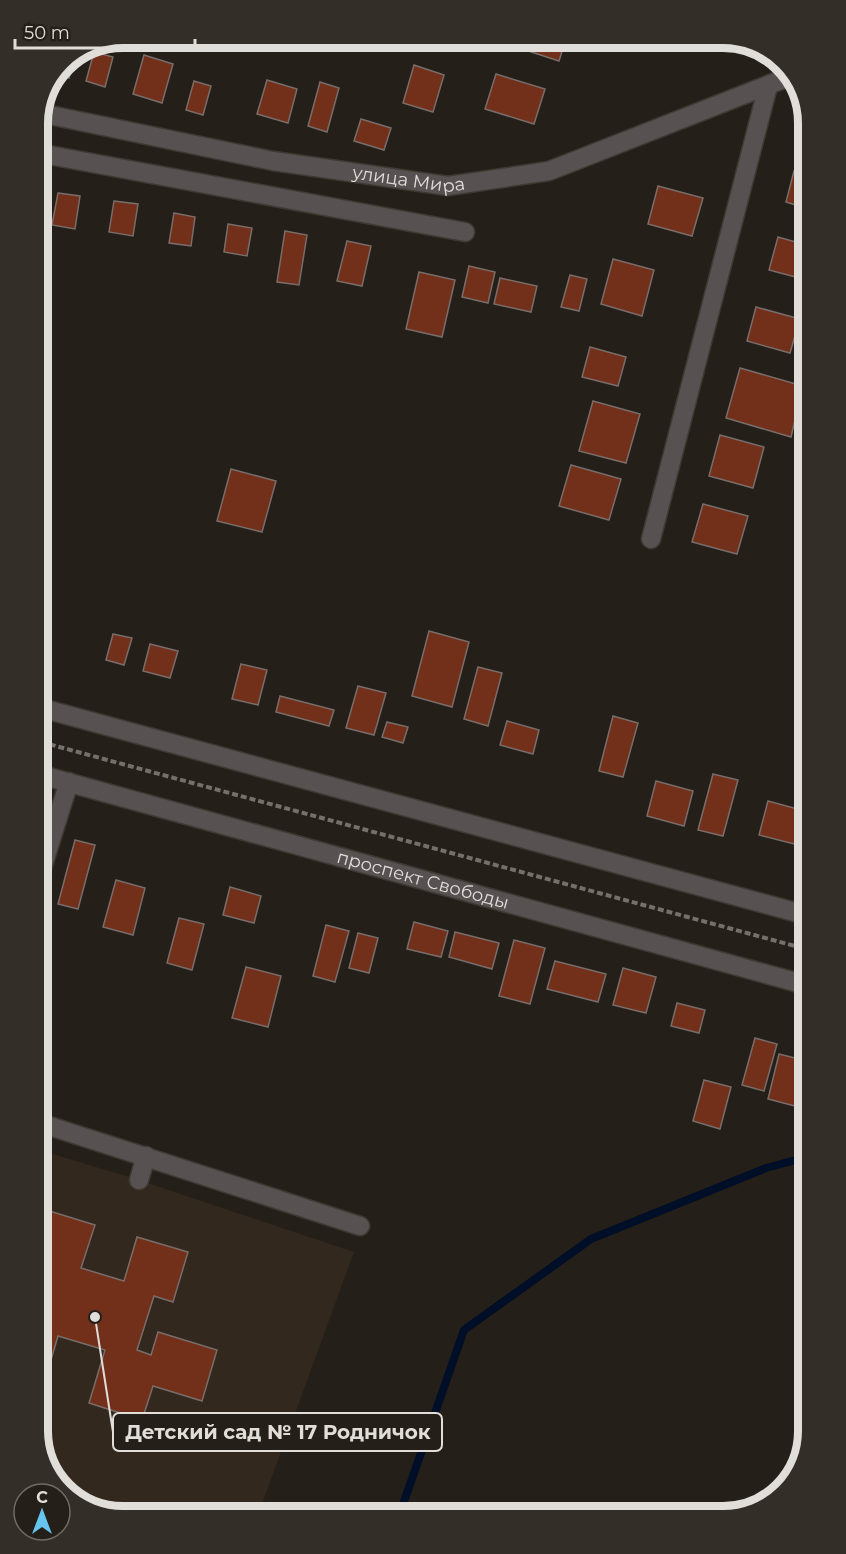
<svg xmlns="http://www.w3.org/2000/svg" width="846" height="1554" font-family="Montserrat,sans-serif">
<rect width="100%" height="100%" fill="#241f18"/>
<path fill="#32281d" d="M43,1151l96,29 215,72 -96,263 -140,1 -43,-14 -31,-38z"/>
<g fill="none" stroke-linecap="round" stroke-linejoin="round">
<path stroke="#000e27" stroke-width="8" d="M400,1513l64,-183 127,-91 175,-71 41,-11"/>
</g>
<path fill="#722f19" stroke="#786d6a" stroke-width="1.5" d="M519,38h47l-7,23 -43,-14z
M94,52l19,5 -8,30 -19,-6z
M144,55l29,9 -11,39 -29,-9z
M75,57l-6,21 -12,-3 6,-13z
M414,65l30,10 -11,37 -30,-9z
M496,74l49,15 -11,35 -49,-15z
M267,80l30,9 -9,34 -31,-9z
M194,81l17,5 -8,29 -17,-5z
M320,82l19,6 -12,44 -19,-6z
M361,119l30,9 -7,22 -30,-9z
M794,171l8,2v34l-16,-5z
M658,186l45,12 -11,38 -44,-12z
M38,187l13,2 -5,32 -8,-1z
M58,193l22,3 -5,33 -23,-4z
M114,201l24,3 -5,32 -24,-4z
M174,213l21,4 -4,29 -22,-3z
M228,224l24,4 -5,28 -23,-4z
M285,231l22,4 -8,50 -22,-3z
M778,237l25,7v35l-34,-9z
M347,241l24,5 -9,40 -25,-5z
M613,259l41,11 -12,46 -41,-12z
M469,266l26,6 -7,31 -26,-6z
M419,272l36,8 -13,57 -36,-8z
M570,275l17,4 -8,32 -18,-4z
M500,278l37,8 -6,26 -37,-8z
M756,307l44,12 -10,34 -43,-12z
M590,347l36,10 -8,29 -36,-9z
M740,368l63,18 -12,51 -65,-19z
M593,401l47,13 -14,49 -47,-12z
M720,435l44,12 -11,41 -44,-12z
M571,465l50,14 -12,41 -50,-14z
M231,469l45,12 -14,51 -45,-11z
M703,504l45,12 -11,38 -45,-12z
M429,631l40,11 -17,65 -40,-11z
M113,634l19,4 -8,27 -18,-5z
M150,644l28,7 -8,27 -27,-7z
M241,664l26,6 -9,35 -26,-6z
M478,667l24,6 -14,53 -24,-7z
M358,686l28,7 -12,42 -28,-7z
M280,696l54,14 -5,16 -53,-14z
M613,716l25,7 -15,54 -24,-6z
M507,721l32,9 -6,24 -33,-9z
M387,722l21,5 -5,16 -21,-6z
M713,774l25,6 -15,56 -25,-6z
M656,781l37,10 -9,35 -37,-10z
M768,801l37,10 1,36 -47,-12z
M75,840l20,5 -17,64 -20,-5z
M116,880l29,8 -12,47 -30,-8z
M230,887l31,9 -7,27 -31,-8z
M179,918l25,6 -12,46 -25,-7z
M414,922l34,9 -7,26 -34,-8z
M326,925l23,6 -14,51 -22,-6z
M455,932l44,11 -7,26 -43,-12z
M358,933l20,5 -9,35 -20,-5z
M514,940l31,8 -15,56 -31,-8z
M555,961l51,13 -8,28 -51,-13z
M246,967l35,9 -13,51 -36,-9z
M623,968l33,9 -10,36 -33,-8z
M677,1003l28,7 -6,23 -28,-7z
M755,1038l22,6 -13,47 -22,-6z
M779,1054l28,7 -12,45 -27,-7z
M704,1080l27,7 -11,42 -27,-8z
M43,1209l52,16 -14,43 43,13 13,-44 51,15 -15,50 -19,-6 -17,54 14,5 7,-23 59,18 -15,51 -49,-15 -11,34 -53,-17 16,-53 -47,-14 -14,48 -1,-98 6,-20 -6,-2z"/>
<g fill="none" stroke-linecap="round" stroke-linejoin="round">
<g stroke="#3e3a33" stroke-width="21">
<g id="minor">
<path id="s1" d="M40,113l233,48 175,25 101,-15 242,-95"/>
<path d="M38,153l427,79"/>
<path d="M651,539l117,-453"/>
<path d="M41,708l765,207"/>
<path id="s2" d="M41,775l765,210"/>
<path d="M41,871l28,-89"/>
<path d="M43,1124l317,102"/>
<path d="M139,1180l7,-24"/>
</g>
</g>
<path stroke="#74706a" stroke-width="4" stroke-dasharray="6 3" stroke-linecap="butt" d="M41,742l765,207"/>
<use href="#minor" stroke="#575251" stroke-width="18"/>
</g>
<g text-anchor="middle" stroke-width="4.5" stroke-linejoin="round" paint-order="stroke">
<g font-size="18" fill="#e1ddd9" stroke="#241f18">
<text dy="6" stroke="none"><textPath href="#s1" startOffset="375">улица Мира</textPath></text>
<text dy="6" stroke="none"><textPath href="#s2" startOffset="396">проспект Свободы</textPath></text>
</g>
</g>
<path d="M0 0H846V1554H0ZM123 48H723A75 75 0 0 1 798 123V1431A75 75 0 0 1 723 1506H123A75 75 0 0 1 48 1431V123A75 75 0 0 1 123 48Z" fill="#332e27" fill-rule="evenodd"/>
<path fill="none" stroke="#e1ddd9" stroke-width="8" d="M123 48H723A75 75 0 0 1 798 123V1431A75 75 0 0 1 723 1506H123A75 75 0 0 1 48 1431V123A75 75 0 0 1 123 48Z"/>
<path fill="none" stroke="#e1ddd9" stroke-width="2" d="M95 1317L113 1432"/>
<circle fill="#e1ddd9" stroke="#241f18" stroke-width="2" cx="95" cy="1317" r="6"/>
<rect fill="#241f18" stroke="#e1ddd9" stroke-width="2" x="113" y="1413" width="329" height="38" rx="6"/>
<g font-size="20" text-anchor="middle" font-weight="bold" fill="#e1ddd9">
<text x="278" y="1439">Детский сад № 17 Родничок</text>
</g>
<g transform="translate(42 1512)"><circle r="28" fill="#241f18" stroke="#706b65" stroke-width="1.5"/>
<path d="M0-4.5L10 22L0 15L-10 22Z" fill="#65c5ee"/>
<text y="-9" font-size="16" font-weight="bold" text-anchor="middle" fill="#e1ddd9">С</text>
</g>
<path d="M15 39v9h180v-9" fill="none" stroke="#e1ddd9" stroke-width="3"/>
<text x="24" y="39" font-size="18" fill="#e1ddd9" stroke="#241f18" stroke-width="4.5" paint-order="stroke">50 m</text>
</svg>
